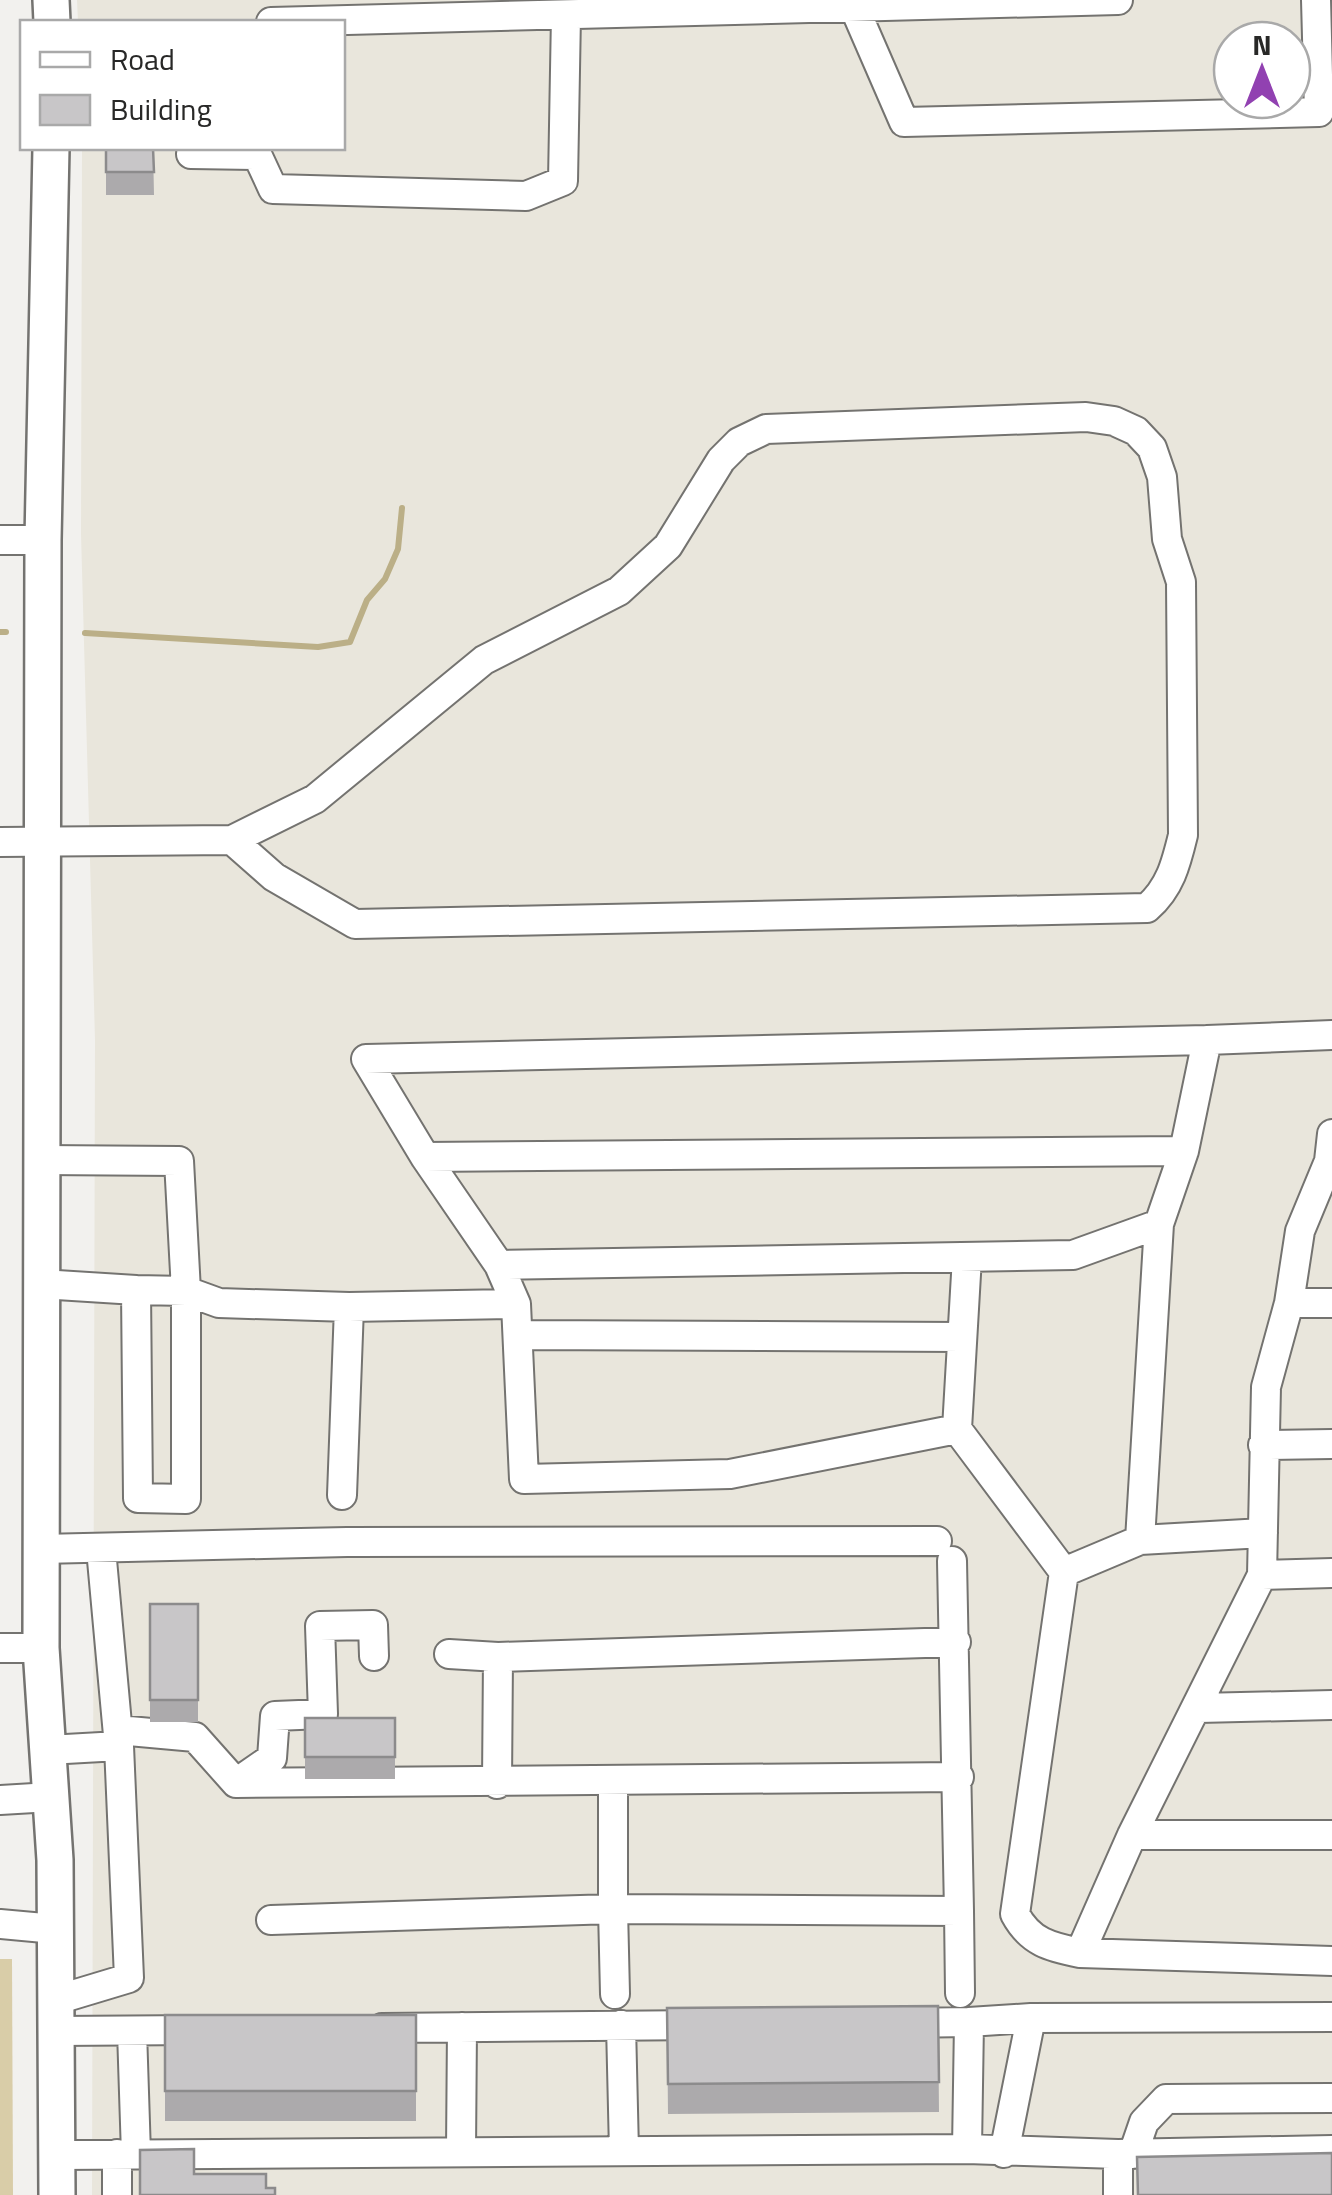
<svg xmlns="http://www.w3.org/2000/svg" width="1332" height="2195" font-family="'Titillium Web',sans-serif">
<rect width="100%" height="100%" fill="#f2f1ee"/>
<path fill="#e9e6dc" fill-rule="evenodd" d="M77,0h1255v2195h-1240l3,-1155 -14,-506 1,-386h260v-126h-264zM1232,40h60v60h-60z"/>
<path fill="#d9cda8" d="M0,1959h12l1,236h-13z"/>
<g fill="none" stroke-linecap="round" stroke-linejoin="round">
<path stroke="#bbaf87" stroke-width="6" d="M0,632h6
M85,633l233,14 32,-5 17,-42 18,-21 13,-30 4,-41"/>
<g stroke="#747370" stroke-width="32">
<path id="minor" d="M854,7l50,115 415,-10 -3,-112
M271,22l847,-22
M254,148l19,41 253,7 37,-15 3,-166
M191,154l63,1
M0,540h43
M0,842l232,-2 42,37 81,47 792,-16c23,-20 29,-44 36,-73l-2,-253 -14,-43 -5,-62 -10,-29 -16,-17 -22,-10 -28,-4 -320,12 -27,13 -18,18 -53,86 -49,45 -135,69 -169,139 -83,41
M1207,1040l125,-5
M1332,1134l-3,27 -29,70 -11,72 -23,84 -4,188 -130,260 -52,118 252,8
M425,1157l759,-6
M41,1160l138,1 7,130 -50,-1 2,208 48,1v-208l33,12 130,4 -7,188
M41,1284l95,6
M1289,1303h43
M516,1304l8,175 206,-5 227,-45 10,-172
M349,1307l167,-3 -17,-39 -74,-108 -59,-98 841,-19 -23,111 -25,73 -86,31 -574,10
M519,1335l443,2
M957,1429l107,143 -49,342c15,28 35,33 65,39
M1263,1445l69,-1
M1140,1540l123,-7
M41,1549l306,-7 590,-1
M1064,1572l76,-32 19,-316
M1262,1575l70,-2
M0,1648h41
M449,1654l49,3 458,-15
M1199,1708l133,-3
M118,1730l77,7 41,46 723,-6
M48,1750l71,-4 -18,-197
M613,1782v127l346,2 -7,-350
M236,1783l36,-25 3,-42 48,-2 -3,-88 53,-1 1,31
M497,1784l1,-127
M0,1800l51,-3
M1132,1835h200
M959,1911l1,82
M271,1920l342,-11 2,85
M0,1924l55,5
M56,2000l73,-22 -10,-232
M1031,2018l301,-1
M969,2022l62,-4 -27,135
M621,2025l3,126
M382,2028l322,-3
M56,2031l143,-1
M132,2031l4,123
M967,2149l151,5 214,-4
M461,2152l1,-125
M1118,2154v41
M1133,2154l11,-32 22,-23 166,-1
M57,2155l910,-6 2,-127 -67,1
M117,2195v-41"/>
</g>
<g stroke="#747370" stroke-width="40">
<path id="major" d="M51,0l1,22
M51,148l-8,392 -2,1108 14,212 2,335"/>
</g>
<use href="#minor" stroke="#fff" stroke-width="28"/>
<use href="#major" stroke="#fff" stroke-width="35"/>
</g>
<path fill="#acaaac" d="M106,148h47l1,47h-48z
M150,1604h48v118h-48z
M305,1718h90v61h-90z
M938,2006l1,106 -271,2 -1,-106z
M165,2015h251v106h-251z"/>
<path fill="#c8c6c8" stroke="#8c8b8c" stroke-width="2.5" d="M106,148h47l1,24h-48z
M150,1604h48v96h-48z
M305,1718h90v39h-90z
M938,2006l1,76 -271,2 -1,-76z
M165,2015h251v76h-251z
M194,2149v25h72v14h9v7h-135v-45z
M1332,2153v42h-194l-1,-38z"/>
<rect x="20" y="20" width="325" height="130" fill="#ffffff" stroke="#a9a9a9" stroke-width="2.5"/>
<rect x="40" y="52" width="50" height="15" fill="#ffffff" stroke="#a9a9a9" stroke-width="2.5"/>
<text x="110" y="70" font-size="30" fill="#282827">Road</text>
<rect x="40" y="95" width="50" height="30" fill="#c8c6c8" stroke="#a9a9a9" stroke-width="2.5"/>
<text x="110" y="120" font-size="30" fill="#282827">Building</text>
<g transform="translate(1262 70)"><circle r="48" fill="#ffffff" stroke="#a9a9a9" stroke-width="2.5"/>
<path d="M0-8L18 38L0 25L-18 38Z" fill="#9141b1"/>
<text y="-15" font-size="28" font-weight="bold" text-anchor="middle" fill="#282827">N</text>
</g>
</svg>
